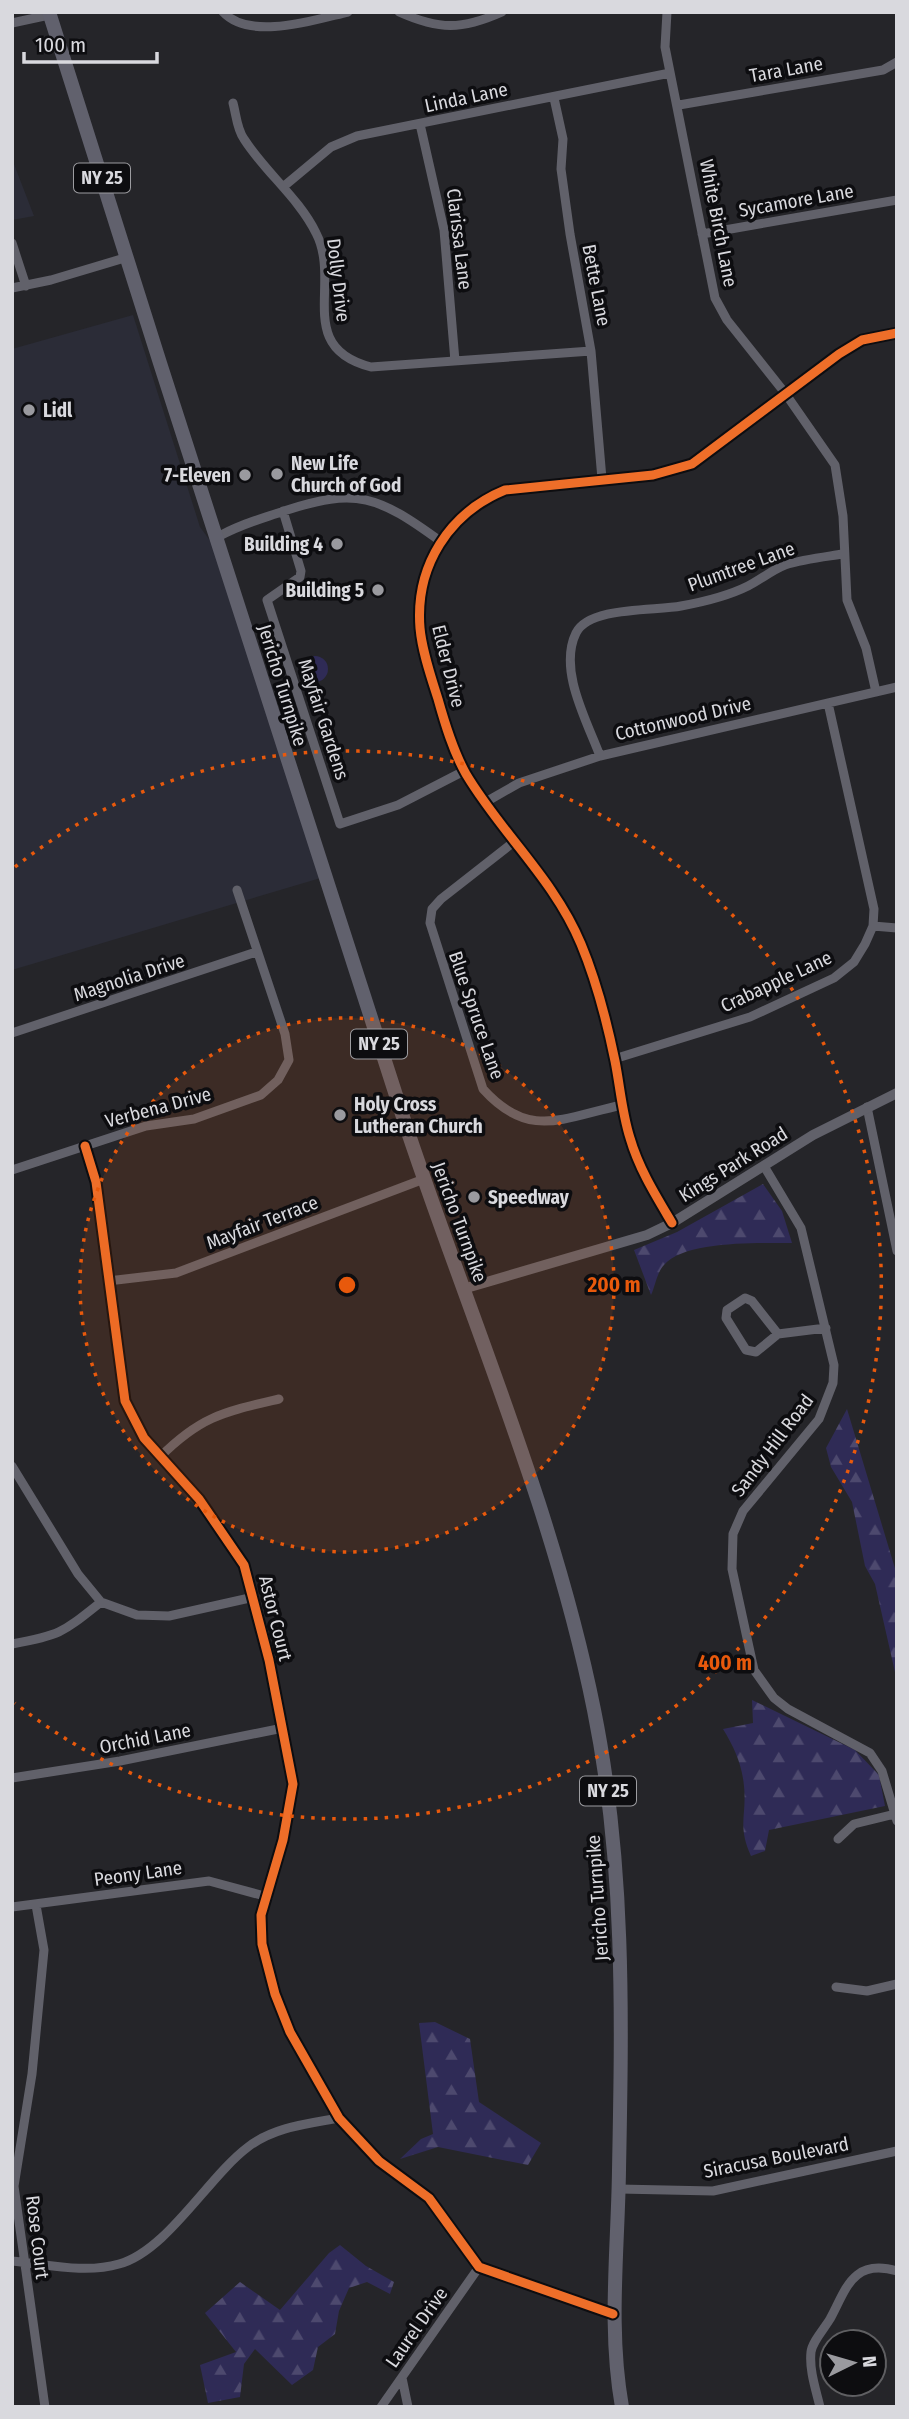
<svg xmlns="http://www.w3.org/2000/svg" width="909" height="2419" font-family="'Fira Sans Condensed',sans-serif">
<defs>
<pattern id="forest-firs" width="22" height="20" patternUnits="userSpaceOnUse" patternTransform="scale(1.75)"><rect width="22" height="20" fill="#2f2b56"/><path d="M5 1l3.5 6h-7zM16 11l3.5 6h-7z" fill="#4d496e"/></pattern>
</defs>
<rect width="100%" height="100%" fill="#252529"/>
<path fill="#2b2c37" d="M12,159l22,57 -22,4z
M133,315l67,212 25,34 99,316 -312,93v-621z"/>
<path fill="url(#forest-firs)" d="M763,1184l19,27 10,32c-30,0 -108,-3 -128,22 -7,7 -9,22 -13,30l-17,-45 43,-18z
M847,1409l50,166v106l-22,-97 -10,-18 -13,-64 -21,-35 -5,-19z
M752,1700l103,50 24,25 6,31 -116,24 -4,21 -14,5c-14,-31 -4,-40 -7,-70 -2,-22 -10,-39 -21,-57l30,-6z
M435,2022l35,17 9,63 62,41 -13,22 -90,-18 -38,12 21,-20 12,-5 -14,-111z
M340,2245l26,21 28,16 -4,12 -23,-12 -18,6 -10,23 -4,23 -17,13 -5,23 -21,15 -37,-36 -11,15 -4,33 -32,6 -8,-38 36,-13 -31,-39 35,-31 40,28 49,-57z"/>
<path fill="#2f2b56" d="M302 669a13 13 0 1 1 26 0a13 13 0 1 1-26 0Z"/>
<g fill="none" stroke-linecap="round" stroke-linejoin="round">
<path stroke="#61616a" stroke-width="9" d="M223,12c27,29 91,8 125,0
M399,12c40,18 63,18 103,0
M667,12l-2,35 50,251 12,22 58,73 50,72 8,51 4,84 19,48 10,44
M12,23l37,-8
M554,98l9,41 -2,30 9,65 21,117 11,128
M233,103c3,11 4,27 11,36 21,33 55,59 72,94 26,50 -22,114 55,134l220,-16
M679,105l204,-35 14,-8
M420,124l24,106 11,131
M283,187l48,-40 26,-11 313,-63
M702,234l195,-34
M12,243l14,43
M12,288l39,-8 77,-23
M283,511l18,60 -1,6 -33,23 73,224 58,-19 66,-34
M218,537c20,-12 43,-18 66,-26 73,-24 94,-15 156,30
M600,756c-13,-35 -42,-86 -24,-123 13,-27 80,-22 105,-27 22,-4 47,-10 67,-20 12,-6 24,-16 37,-21 19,-6 39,-8 58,-11
M484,803l35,-20 81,-27 297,-69
M515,841l-74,58 -9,10 -2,14 53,166c46,51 79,29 139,16
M873,926l24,2
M12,1033l244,-81
M614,1059l136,-42 84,-39 20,-16 11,-18 8,-18 1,-17 -46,-206
M867,1107l30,144
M85,1146l11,36 29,219 19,37 55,61 45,66 25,95 24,124 -10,56 -22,75 1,29 13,50 15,38 49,86 40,43 50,37 50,69 134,47
M764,1166l37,62 33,137 -1,18 -14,36 -76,92 -10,23 -1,35 22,101 20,28 14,11 82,44 12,18 15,50
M12,1170l134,-44 48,-7 67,-24 17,-15 11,-20 -4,-26 -48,-144
M672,1223c-16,-27 -33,-54 -42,-85 -8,-25 -10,-52 -15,-77 -8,-39 -19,-81 -34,-117 -27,-65 -80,-111 -115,-170 -13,-23 -21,-50 -28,-75 -7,-22 -16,-48 -18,-71 -5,-62 29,-115 85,-138l148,-15 39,-11 147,-110 23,-14 35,-7
M108,1281l68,-8 248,-94
M778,1334l-22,18 -10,-2 -20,-32 1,-8 18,-12 7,3 26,33 48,-6
M160,1457c41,-41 64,-45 119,-58
M12,1466l66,108 23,28 36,13 32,1 85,-19
M12,1644c49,-9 50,-11 89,-42
M12,1778l108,-17 163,-33
M838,1839l16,-15 41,-10
M36,1905l8,45 -12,124 -18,112 31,221
M12,1907l197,-26 59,16
M836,1987l31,4 30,-7
M619,2189l94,2 184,-40
M12,2261c34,3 73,13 107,3 48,-13 89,-87 129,-117 26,-20 59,-23 91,-29
M402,2378l6,29
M381,2407l98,-140
M820,2407c-4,-17 -11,-37 -9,-55 1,-10 13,-23 19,-33 16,-29 22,-61 67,-48"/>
<path stroke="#61616a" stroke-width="10" d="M463,1289l184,-54 25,-12 141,-88 84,-42"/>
<path stroke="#61616d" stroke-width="14" d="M49,12c116,369 234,738 354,1105 65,197 150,389 191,593 31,153 28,306 25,460 -1,79 -11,158 3,237"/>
<g stroke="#0d0d10" stroke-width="13">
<path id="cycleway" d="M85,1146l11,36 29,219 19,37 55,61 45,66 25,95 24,124 -10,56 -22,75 1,29 13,50 15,38 49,86 40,43 50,37 50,69 134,47
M672,1223c-16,-27 -33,-54 -42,-85 -8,-25 -10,-52 -15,-77 -8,-39 -19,-81 -34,-117 -27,-65 -80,-111 -115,-170 -13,-23 -21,-50 -28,-75 -7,-22 -16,-48 -18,-71 -5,-62 29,-115 85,-138l148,-15 39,-11 147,-110 23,-14 35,-7"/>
</g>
<use href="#cycleway" stroke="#ee6e29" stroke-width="9"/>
</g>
<circle cx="347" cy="1285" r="267" fill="#e8590c" fill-opacity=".12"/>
<g fill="none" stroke="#e8590c" stroke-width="3.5" stroke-dasharray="3.5 7">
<circle cx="347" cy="1285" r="267"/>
<path d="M15 867A534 534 0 1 1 15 1703"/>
</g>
<g fill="#9a9a9f" stroke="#0d0d10" stroke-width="2.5">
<circle cx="29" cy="410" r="7"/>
<circle cx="277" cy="474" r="7"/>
<circle cx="245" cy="475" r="7"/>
<circle cx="337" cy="544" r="7"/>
<circle cx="378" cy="590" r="7"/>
<circle cx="340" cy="1115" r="7"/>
<circle cx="474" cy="1197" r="7"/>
</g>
<g text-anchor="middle" stroke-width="7" stroke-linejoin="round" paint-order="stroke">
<g fill="#0d0d10" stroke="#9c9ca0" stroke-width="2">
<rect x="74" y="163.5" width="56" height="29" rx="5"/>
<rect x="351" y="1029.5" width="56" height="29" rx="5"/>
<rect x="580" y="1776.5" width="56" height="29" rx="5"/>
</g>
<g font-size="18" font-weight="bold" fill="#d9d9de">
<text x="102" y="184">NY 25</text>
<text x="379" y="1050">NY 25</text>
<text x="608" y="1797">NY 25</text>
</g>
<g font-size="19" fill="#d9d9de" stroke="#0d0d10">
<text transform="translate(786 69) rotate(-10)" y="7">Tara Lane</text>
<text transform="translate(466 97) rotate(-12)" y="7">Linda Lane</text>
<text transform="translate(796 200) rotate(-10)" y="7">Sycamore Lane</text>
<text transform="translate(719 223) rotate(79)" y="7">White Birch Lane</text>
<text transform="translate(460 239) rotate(83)" y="7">Clarissa Lane</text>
<text transform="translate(339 280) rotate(83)" y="7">Dolly Drive</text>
<text transform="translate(597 285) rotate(79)" y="7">Bette Lane</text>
<text transform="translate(741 566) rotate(-20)" y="7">Plumtree Lane</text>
<text transform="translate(449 666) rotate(76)" y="7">Elder Drive</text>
<text transform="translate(283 685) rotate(73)" y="7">Jericho Turnpike</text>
<text transform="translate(683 718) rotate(-13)" y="7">Cottonwood Drive</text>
<text transform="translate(324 719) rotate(72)" y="7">Mayfair Gardens</text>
<text transform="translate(129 977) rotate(-18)" y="7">Magnolia Drive</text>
<text transform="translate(776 981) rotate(-25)" y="7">Crabapple Lane</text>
<text transform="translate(477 1015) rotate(71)" y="7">Blue Spruce Lane</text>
<text transform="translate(158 1107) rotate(-15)" y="7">Verbena Drive</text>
<text transform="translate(733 1164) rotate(-32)" y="7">Kings Park Road</text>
<text transform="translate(262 1222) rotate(-21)" y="7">Mayfair Terrace</text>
<text transform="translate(460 1222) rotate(70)" y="7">Jericho Turnpike</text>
<text transform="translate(772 1445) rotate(-53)" y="7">Sandy Hill Road</text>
<text transform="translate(276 1618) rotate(76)" y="7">Astor Court</text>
<text transform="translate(145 1738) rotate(-11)" y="7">Orchid Lane</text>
<text transform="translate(138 1873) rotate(-8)" y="7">Peony Lane</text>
<text transform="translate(597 1898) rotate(-94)" y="7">Jericho Turnpike</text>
<text transform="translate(776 2157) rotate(-11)" y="7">Siracusa Boulevard</text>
<text transform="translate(38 2237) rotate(83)" y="7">Rose Court</text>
<text transform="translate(416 2327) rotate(-55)" y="7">Laurel Drive</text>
</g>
<g font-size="19" font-weight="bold" fill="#d9d9de" stroke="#0d0d10" text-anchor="start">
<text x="43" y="417">Lidl</text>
<text x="291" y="470">New Life<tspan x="291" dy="22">Church of God</tspan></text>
<text x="231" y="482" text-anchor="end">7-Eleven</text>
<text x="323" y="551" text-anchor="end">Building 4</text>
<text x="364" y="597" text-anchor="end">Building 5</text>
<text x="354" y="1111">Holy Cross<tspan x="354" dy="22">Lutheran Church</tspan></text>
<text x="488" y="1204">Speedway</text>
</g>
</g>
<circle cx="347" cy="1285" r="10" fill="#e8590c" stroke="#0d0d10" stroke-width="3.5"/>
<g font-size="21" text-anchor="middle" font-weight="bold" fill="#e8590c" stroke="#0d0d10" stroke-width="7" stroke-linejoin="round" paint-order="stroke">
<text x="614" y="1292">200 m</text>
<text x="725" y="1670">400 m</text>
</g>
<rect width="909" height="2419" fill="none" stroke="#d9d9de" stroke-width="28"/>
<g transform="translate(853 2363) rotate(85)"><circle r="33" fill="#0d0d10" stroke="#5f5f62" stroke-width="2"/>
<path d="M0-5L12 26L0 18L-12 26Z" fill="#9a9a9f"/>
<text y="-10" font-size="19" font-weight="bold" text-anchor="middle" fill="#d9d9de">N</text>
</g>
<path d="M24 52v10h133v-10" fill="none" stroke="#d9d9de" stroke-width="3.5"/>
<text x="35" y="52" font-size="21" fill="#d9d9de" stroke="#0d0d10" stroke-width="5" paint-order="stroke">100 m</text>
</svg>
